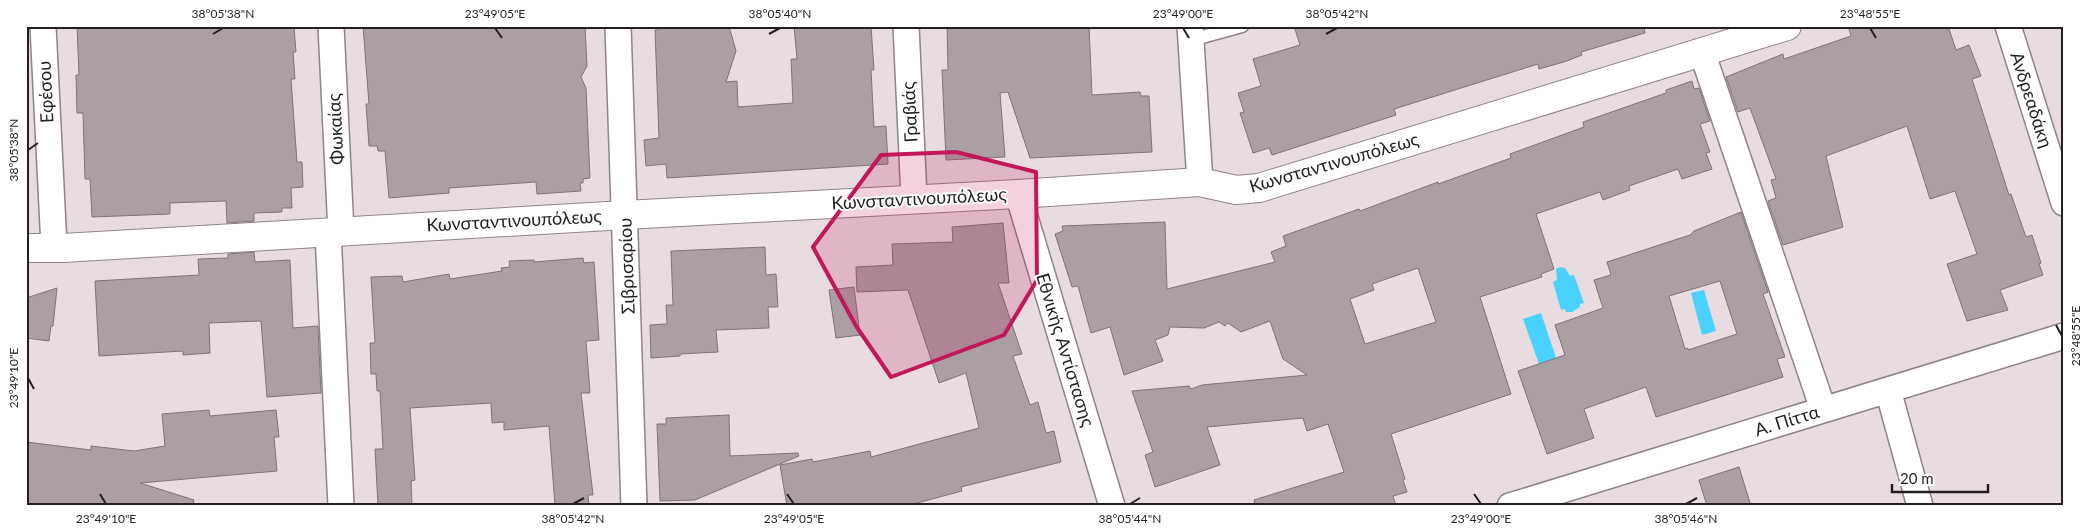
<svg xmlns="http://www.w3.org/2000/svg" width="2090" height="532" font-family="Lato,sans-serif">
<rect width="100%" height="100%" fill="#e8dce1"/>
<path fill="#4bd1fe" d="M1560,267l5,1 5,8 4,-1 10,28 -4,1v3l-8,5h-6l-1,-3 -4,1 -8,-28 4,-2 -1,-11z
M1704,290l12,41 -14,4 -11,-42z
M1541,313l15,45 -17,6 -16,-45z"/>
<path fill="#ab9fa4" stroke="#7e7478" fill-rule="evenodd" d="M77,26h217l2,26h-3l2,27h-4l6,83h5l1,25 -12,1 1,20h-10v4l-28,1v8l-27,2 -1,-22 -56,2v11l-78,3 -2,-38h-5l-2,-66h-6l-1,-38h3z
M363,26h222l2,40 -6,11 5,11 4,90 -7,1v4h-3l1,8 -44,3 -1,-12 -87,6v5l-60,5 -4,-47h-7l-1,-5h-8l-3,-42h3z
M658,26h71l7,25 -10,31 11,-1 1,26 55,-4 -2,-44h6l-3,-33h77l3,44h-3l3,57 12,-1 2,38 -221,14 -1,-14 -20,2 -2,-26 15,-2 -4,-108h3z
M947,26h142l3,69 48,-3 1,4h8l3,56 -122,6 -22,-66 -8,1 5,64 -59,3 -4,-90h6z
M1294,26h350l1,7 -64,19 1,3 -15,6 -28,8 -1,-5 -144,45 2,6 -124,40 -3,-7 -16,5 -13,-40 4,-1 -6,-19 23,-7 -8,-27 47,-14z
M1848,26h100l8,24 13,-5 12,31 -9,3 37,116 2,-1 15,43 6,-2 9,28 -2,1 4,11 -43,15 8,20 -41,11 -20,-57 30,-10 -22,-63 -25,8 -23,-73 -81,30 17,71 -60,18 -15,-44 8,-3 -5,-18 5,-1 -26,-71 -12,4 -12,-35 57,-23 1,5 67,-23z
M1692,81l2,8 5,-1 11,33 -10,3 10,28 -4,1 6,16 -30,10 -4,-10 -49,17 1,4 -27,10 -3,-8 -64,22 18,55 -13,5 1,3 -62,20 31,97 -120,40 14,45 -2,1 4,12 -14,4 3,10h-141l-1,-6 90,-28 -16,-48 -21,7 -4,-13 -96,9 13,38 -65,22 -10,-32 8,-3 -21,-61 57,-5 2,3 11,-4 105,-10 -24,-16 -13,-38 -29,11 -13,-9 -3,3 -6,-4 -15,6 -34,-1 -2,8 -13,5 8,21 -39,14 -14,-48 -19,6 -13,-47 -6,1 -17,-53 8,-3 -1,-5 103,-4 2,67 108,-27 -4,-10 15,-6 -3,-10 76,-27 1,2 78,-29v2l73,-26 -1,-4 74,-27 -1,-5 83,-29v-3zM1418,268l18,54 -71,22 -15,-45 24,-9 -2,-6z
M1741,212l27,80 -5,2 22,63 -8,2 6,18 -127,40 -10,-30 -62,22 10,29 -47,16 -29,-83 47,-16 -10,-30 48,-17 -9,-28 17,-5 -4,-13 83,-27 4,-4zM1720,281l17,53 -49,16v-2l-3,1 -16,-53z
M1003,223l6,60h-11l24,71 -9,2 17,49 8,-3 8,31 8,-2 7,31 -100,25 1,4 -56,15h-119l-7,-41 32,-6 1,3 57,-11 1,6 108,-29 -13,-55 -27,10 -31,-93 -51,2 -1,-25 37,-2 -1,-21 61,-2 -1,-15z
M765,247l1,28 10,-1 2,33h-10l1,21 -53,2 2,22 -38,2v2l-29,2 -1,-33 17,-1 -1,-19h7l-2,-54z
M254,252l1,10 35,-2 3,68 25,-2 3,67 -54,4 -6,-76 -52,2 1,30 -27,2v-4l-84,5 -4,-75 104,-6 -1,-16 30,-1v-4z
M583,258l1,5 10,-1 5,78 -13,1 4,52h-9l12,102h-5l1,11h-34l-6,-80 -45,4v-8l-12,1 -1,-20 -81,5 5,72 -4,1 1,25h-34l-3,-57h8l-3,-58h-3l-1,-17h-5l-1,-31h5l-4,-66 31,-1 1,6 46,-8 1,5 52,-8 -1,-3 9,-1 -1,-6 25,-1v2z
M854,287l6,48 -24,3 -7,-48z
M57,288l-4,38h-2l-2,15 -23,-3v-40z
M209,410l1,6 66,-6 3,27h-5l3,34 -137,12 54,17 -1,6h-138l-29,-3v-61l65,8v-4l43,5 31,-5 -3,-32z
M729,415l1,41 68,-3 1,3 -104,44 -35,1 -3,-77h9v-6z
M1739,467l12,39h-44l-8,-26z"/>
<g fill="none" stroke-linecap="round" stroke-linejoin="round">
<g stroke="#8f8489" stroke-width="15">
<path id="lane" d="M1191,40l51,-14"/>
</g>
<g stroke="#8f8489" stroke-width="28">
<path id="street" d="M43,26l11,221
M331,26l10,206
M618,26l16,480
M906,26l8,172
M1190,26l10,156
M2008,26l56,177
M1702,52l121,357
M1018,194l94,312
M328,232l13,274
M1888,390l32,116
M1510,506l554,-170"/>
</g>
<g stroke="#8f8489" stroke-width="30">
<path id="secondary" d="M26,248h37l562,-33 393,-21 182,-12 36,8 23,-2 528,-162"/>
</g>
<use href="#lane" stroke="#fff" stroke-width="12"/>
<use href="#street" stroke="#fff" stroke-width="25"/>
<use href="#secondary" stroke="#fff" stroke-width="28"/>
</g>
<path fill="#c2185b" fill-opacity="0.2" stroke="#c2185b" stroke-width="4" stroke-linejoin="round" d="M956,152l80,20 1,108 -33,55 -113,42 -35,-51 -43,-79 68,-92z"/>
<path fill="none" stroke="#241f21" stroke-width="2" d="M495,28l7,10M1183,28l6,10M1870,28l6,10M213,34l10,-6M769,34l11,-6M1326,34l11,-6M28,150l10,-7M2056,325l6,11M28,378l6,11M100,494l6,10M787,494l7,10M1474,494l7,10M573,504l11,-6M1130,504l10,-6M1686,504l11,-6"/>
<g text-anchor="middle" stroke-width="4" stroke-linejoin="round" paint-order="stroke">
<g font-size="18" fill="#241f21" stroke="#fff">
<text transform="translate(46 92) rotate(-93)" y="6">Εφέσου</text>
<text transform="translate(2031 100) rotate(72)" y="6">Ανδρεαδάκη</text>
<text transform="translate(910 112) rotate(-93)" y="6">Γραβιάς</text>
<text transform="translate(336 129) rotate(-93)" y="6">Φωκαίας</text>
<text transform="translate(1334 163) rotate(-16)" y="6">Κωνσταντινουπόλεως</text>
<text transform="translate(919 199) rotate(-3)" y="6">Κωνσταντινουπόλεως</text>
<text transform="translate(514 221) rotate(-3)" y="6">Κωνσταντινουπόλεως</text>
<text transform="translate(627 266) rotate(-92)" y="6">Σιβρισαρίου</text>
<text transform="translate(1065 350) rotate(73)" y="6">Εθνικής Αντίστασης</text>
<text transform="translate(1787 421) rotate(-17)" y="6">Α. Πίττα</text>
</g>
</g>
<rect width="2090" height="532" fill="none" stroke="#ffffff" stroke-width="55"/>
<path d="M1892 484v8h96v-8" fill="none" stroke="#241f21" stroke-width="2.5"/>
<text x="1900" y="484" font-size="15" fill="#241f21" stroke="#ffffff" stroke-width="4" paint-order="stroke">20 m</text>
<rect x="28" y="28" width="2034" height="476" fill="none" stroke="#241f21" stroke-width="2"/>
<g font-size="12" text-anchor="middle" fill="#241f21">
<text x="223" y="18">38°05'38"N</text>
<text x="495" y="18">23°49'05"E</text>
<text x="780" y="18">38°05'40"N</text>
<text x="1183" y="18">23°49'00"E</text>
<text x="1337" y="18">38°05'42"N</text>
<text x="1870" y="18">23°48'55"E</text>
<text transform="translate(14 150) rotate(-90)" y="4">38°05'38"N</text>
<text transform="translate(2076 336) rotate(-90)" y="4">23°48'55"E</text>
<text transform="translate(14 378) rotate(-90)" y="4">23°49'10"E</text>
<text x="106" y="523">23°49'10"E</text>
<text x="573" y="523">38°05'42"N</text>
<text x="794" y="523">23°49'05"E</text>
<text x="1130" y="523">38°05'44"N</text>
<text x="1481" y="523">23°49'00"E</text>
<text x="1686" y="523">38°05'46"N</text>
</g>
</svg>
